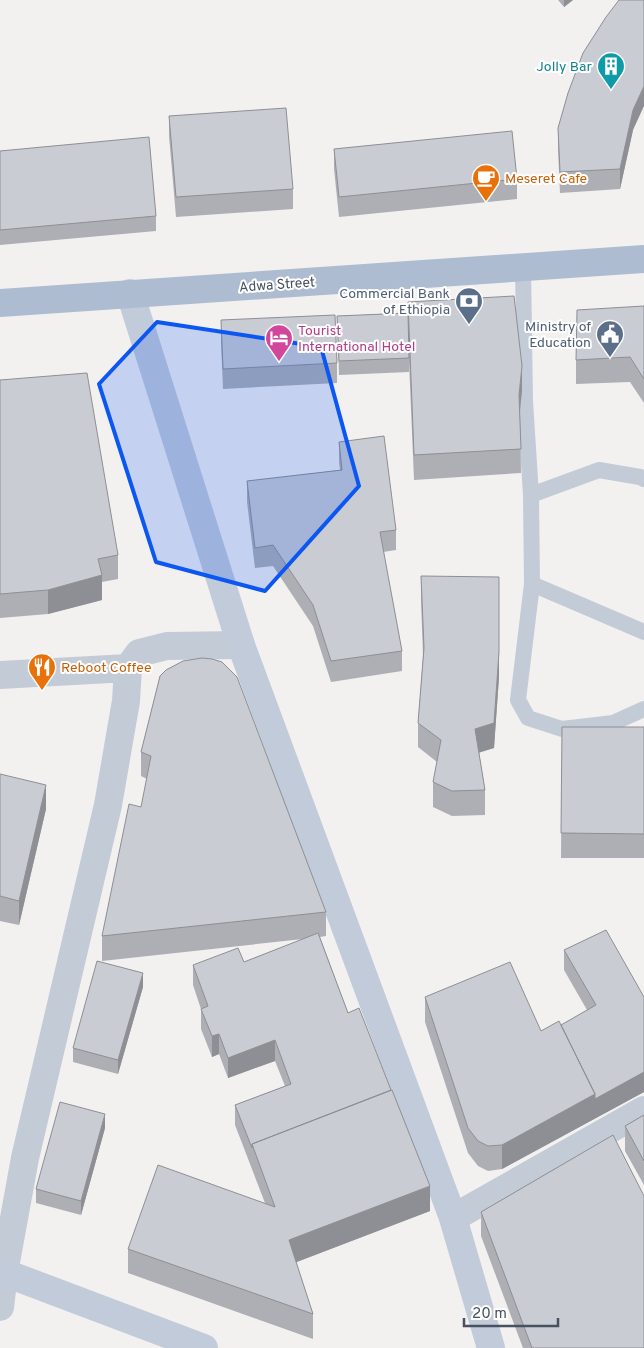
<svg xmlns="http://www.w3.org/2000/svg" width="644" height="1348" font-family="Overpass,sans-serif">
<rect width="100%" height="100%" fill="#f3f0f0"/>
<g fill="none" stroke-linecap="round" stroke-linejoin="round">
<path stroke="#c3cbd6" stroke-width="16" d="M523,267l2,134 6,94 1,89 112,48
M531,495l68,-25 41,7 4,2
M532,584l-14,116 10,18 34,11 51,-6 31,-14"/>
<path stroke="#c3cbd6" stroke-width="28" d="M0,675l128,-7
M453,1218l191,-108
M0,1307l4,-34 21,-115 83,-353 18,-104 2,-33 11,-15 28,-7 74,-1"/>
<path stroke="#c2cbda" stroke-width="28" d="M130,293l111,352 212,573 38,130
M0,1271l204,77"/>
<path stroke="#aebcd1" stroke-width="28" d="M0,303l644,-44"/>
</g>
<path fill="#aeafb5" d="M558,0h15l-9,7z
M169,116l124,73v20l-117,8 -7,-81z
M558,128l75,2 -13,59 -60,4 -2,-45z
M334,149l183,30v20l-178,18 -5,-48z
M0,151l156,65v15l-156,14z
M408,302l114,88 -2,23 1,60 -107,7 -5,-118v10l-70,3 -2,-59 71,-3z
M644,306v97l-14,-21 -54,2v-24z
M221,320l116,43v20l-114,6 -2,-48z
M0,380l118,175v24l-16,3v18l-54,14 -48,4z
M339,442l57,88v20l-13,2 19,99v20l-71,11 -18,-56 -40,-60 -18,2 -8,-66v-21l93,-11 -1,-8z
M421,576l78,101 -5,71 -15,4 6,38v25l-33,1 -19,-9v-25l4,-20 -19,-15v-24l5,-67 -2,-56z
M160,676l166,236v24l-6,1 28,76 82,198 -134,51 17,52v25l-185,-66v-24l137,-46 -30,-78v-20l50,-19 -10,-25 -47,17 -9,-24 -7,3 -11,-28v-20l-8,-24v-20l51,-3 59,-23 -201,22v-25l39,-129 6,-28 -6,-3v-24z
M562,727h82v131h-83z
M0,774l46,35 -27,116 -19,-4z
M564,950l80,47v95l-142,77 -14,2 -10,-5 -10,-13 -43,-131v-25l116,34 20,-6 26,-15 -23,-40z
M143,987l-25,87 -45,-12v-14z
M644,1115v70l-19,-34v-25z
M105,1128l-24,87 -45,-12v-14z
M481,1212l163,136h-121l-42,-112z"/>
<path fill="#8d8f94" d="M564,0h9l-9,7z
M644,86v20l-11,24 -13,59v-20l13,-59z
M522,366v24l-3,29v-24z
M102,575v25l-54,14v-24z
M499,577v100l-5,71 -19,6v-25z
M46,785v24l-27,116v-24z
M143,973v14l-25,87v-14z
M219,1034v20l-7,3v-21z
M275,1040v21l-47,17v-20z
M644,1072v20l-142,77v-24l93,-51z
M105,1114v14l-24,87v-14z
M430,1186v25l-141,54v-25z"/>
<path fill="#caccd3" stroke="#8d8f94" d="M619,0h25v86l-11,24 -13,59 -60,3 -2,-44 10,-35 15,-40 23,-36z
M286,108l7,81 -117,8 -7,-81z
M512,131l5,48 -178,18 -5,-48z
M149,137l7,79 -156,14v-79z
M514,296l8,70 -3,29 2,54 -107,6 -6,-153z
M644,306v73l-14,-22 -54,3 1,-50z
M408,313l1,45 -70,3 -2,-45z
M335,315l2,48 -114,6 -2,-49z
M87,373l31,182 -20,4 4,16 -54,15 -48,4v-214z
M384,436l12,94 -16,2 22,119 -71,10 -18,-56 -40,-60 -18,3 -8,-67 95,-11 -3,-28z
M421,576l78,1v75l-5,71 -19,6 10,61 -33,1 -19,-9 8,-42 -23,-17 6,-75z
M202,658l10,1 10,3 15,15 89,235 -224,24 27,-132 12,3 10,-51 -10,-4 19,-76 6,-6 17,-9z
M562,727h82v107l-83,-1z
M0,774l46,11 -27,116 -19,-5z
M606,930l38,67v75l-49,27v-5l-34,-69 35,-20 -32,-55z
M318,933l30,80 11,-5 32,82 -139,54v4l-17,-43 56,-21 -16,-44 -47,18 -9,-24 -7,2 -11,-27 7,-3 -15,-41 45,-17 6,14z
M97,961l46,12 -25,87 -45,-12z
M510,962l31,69 18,-10 36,73 -93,51 -14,1 -10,-5 -10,-13 -43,-131z
M392,1090l38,96 -141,54 24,74 -185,-65 30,-84 117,42 -23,-63z
M60,1102l45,12 -24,87 -45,-12z
M644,1115v46l-19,-35z
M613,1135l31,61v152h-112l-51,-136z"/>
<path fill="#0c57f1" fill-opacity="0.2" stroke="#0c57f1" stroke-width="4" stroke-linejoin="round" d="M157,322l164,25 38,139 -94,105 -109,-29 -57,-178z"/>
<defs>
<g id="building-pin" transform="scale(1.4375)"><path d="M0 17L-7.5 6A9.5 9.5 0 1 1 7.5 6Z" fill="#0f9aa8" stroke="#fff"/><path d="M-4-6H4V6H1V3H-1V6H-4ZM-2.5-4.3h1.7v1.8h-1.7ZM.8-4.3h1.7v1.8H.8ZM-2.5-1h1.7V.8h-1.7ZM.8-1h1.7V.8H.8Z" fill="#fff"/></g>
<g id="cafe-pin" transform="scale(1.4375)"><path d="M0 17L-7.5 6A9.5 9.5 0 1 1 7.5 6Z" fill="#e8710a" stroke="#fff"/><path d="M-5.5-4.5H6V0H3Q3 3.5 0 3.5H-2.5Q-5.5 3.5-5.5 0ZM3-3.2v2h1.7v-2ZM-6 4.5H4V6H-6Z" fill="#fff"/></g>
<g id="bank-pin" transform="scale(1.4375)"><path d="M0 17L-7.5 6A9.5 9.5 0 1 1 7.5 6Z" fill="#5c6f8a" stroke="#fff"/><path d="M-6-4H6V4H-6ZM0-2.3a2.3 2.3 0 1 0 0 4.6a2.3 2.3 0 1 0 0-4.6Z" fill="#fff"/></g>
<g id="civic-pin" transform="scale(1.4375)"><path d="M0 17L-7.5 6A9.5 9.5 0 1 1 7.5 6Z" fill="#5c6f8a" stroke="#fff"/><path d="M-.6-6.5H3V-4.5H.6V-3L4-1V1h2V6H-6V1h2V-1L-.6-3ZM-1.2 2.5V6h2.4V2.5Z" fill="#fff"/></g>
<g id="hotel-pin" transform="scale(1.4375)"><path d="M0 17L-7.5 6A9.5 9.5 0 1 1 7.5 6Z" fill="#d1479c" stroke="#fff"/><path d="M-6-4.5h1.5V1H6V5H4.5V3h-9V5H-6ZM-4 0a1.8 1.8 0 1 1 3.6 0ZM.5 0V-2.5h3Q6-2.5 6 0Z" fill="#fff"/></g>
<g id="restaurant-pin" transform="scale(1.4375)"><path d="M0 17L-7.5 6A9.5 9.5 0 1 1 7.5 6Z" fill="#e8710a" stroke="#fff"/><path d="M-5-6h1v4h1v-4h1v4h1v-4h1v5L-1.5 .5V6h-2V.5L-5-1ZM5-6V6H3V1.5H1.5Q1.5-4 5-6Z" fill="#fff"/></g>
</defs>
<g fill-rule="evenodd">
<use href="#building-pin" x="611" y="66"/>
<use href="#cafe-pin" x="486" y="178"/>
<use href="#bank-pin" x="469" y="301"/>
<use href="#civic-pin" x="610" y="334"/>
<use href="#hotel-pin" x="279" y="338"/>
<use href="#restaurant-pin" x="42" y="667"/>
</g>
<g text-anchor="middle" stroke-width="4" stroke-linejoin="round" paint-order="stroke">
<g font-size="14" fill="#0d838f" stroke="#fff" text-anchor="end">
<text x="592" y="71">Jolly Bar</text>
</g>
<g font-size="14" fill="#c56008" stroke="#fff" text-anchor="start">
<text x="505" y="183">Meseret Cafe</text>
<text x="61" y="672">Reboot Coffee</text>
</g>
<g font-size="14" fill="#47515f" stroke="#fff">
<text transform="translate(277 284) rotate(-4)" y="5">Adwa Street</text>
</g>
<g font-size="14" fill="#4e5e75" stroke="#fff" text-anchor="end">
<text x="450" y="298">Commercial Bank<tspan x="450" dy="16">of Ethiopia</tspan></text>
<text x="591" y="331">Ministry of<tspan x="591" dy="16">Education</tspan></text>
</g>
<g font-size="14" fill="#b23c85" stroke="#fff" text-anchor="start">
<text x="298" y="335">Tourist<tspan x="298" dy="16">International Hotel</tspan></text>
</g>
</g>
<path d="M464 1318v8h94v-8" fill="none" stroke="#47515f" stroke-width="2.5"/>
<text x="472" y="1318" font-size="15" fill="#47515f" stroke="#ffffff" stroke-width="4" paint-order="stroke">20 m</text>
</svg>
